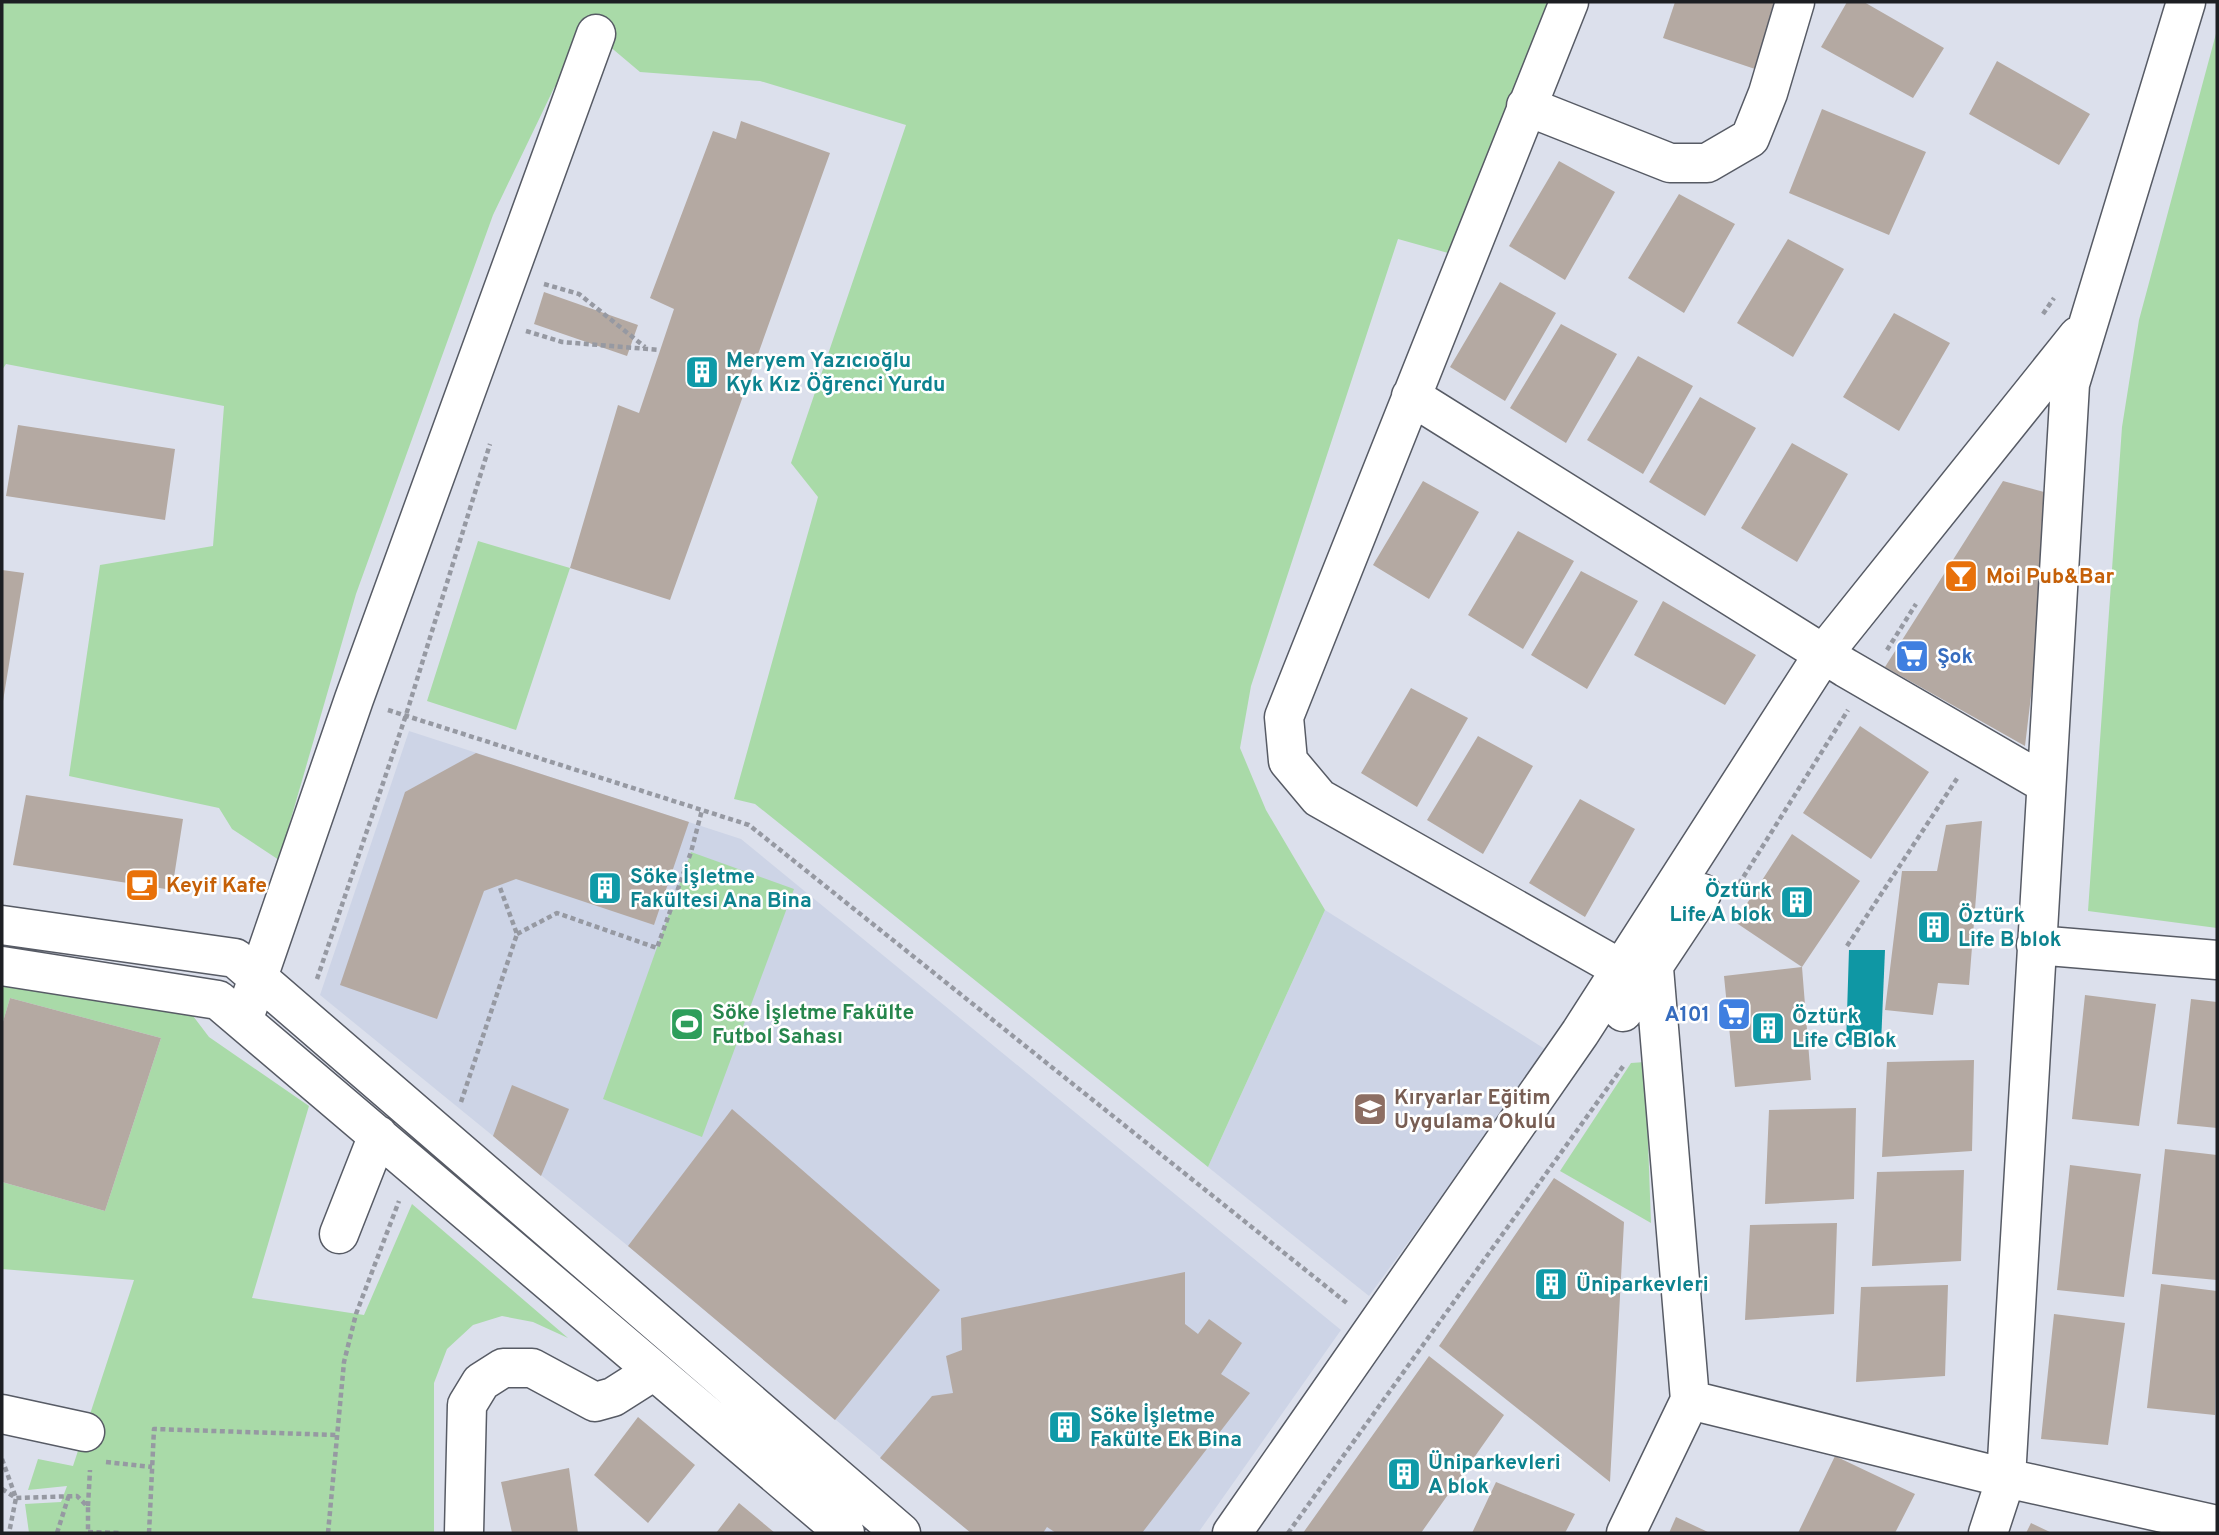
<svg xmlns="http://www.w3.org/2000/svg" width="2219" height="1535" font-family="Overpass,sans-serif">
<rect width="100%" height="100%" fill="#dce0ec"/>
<path fill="#cdd4e6" d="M409,731l332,108 600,491 -143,203h-227l-343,-287 -308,-251z
M1325,910l223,141 -179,245 -161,-129z"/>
<path fill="#a9daa8" d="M2,2h1569l-105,256 -68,-19 -147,447 -11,62 26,62 59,100 -117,257 -453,-363 -21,-5 84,-302 -27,-34 115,-338 -146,-44 -120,-9 -45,-38 -41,54 -61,127 -137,379 -77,266 -47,-31 -13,-21 -150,-32 31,-211 113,-19 11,-140 -218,-42 -4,6z
M2217,30v898l-129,-17 34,-484 17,-107z
M478,541l92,27 -54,162 -89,-29z
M691,852l103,37 -92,248 -99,-38z
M2,976l185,32 22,29 100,69 -57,192 112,17 48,-111 156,134 -35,-16 -31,-6 -29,9 -26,24 -13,34v150h-405l-4,-29 36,-2 6,-16 -39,4 10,-31 35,7 61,-186 -132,-11v-87l103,29 56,-173 -151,-40 -8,27z
M1645,1062l6,161 -91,-52 71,-108z"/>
<path fill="#0f97a4" d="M1849,950h36l-4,94 -35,1z"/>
<path fill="#b4a9a2" d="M1675,2h99l-19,67 -92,-31z
M1847,2h17l80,46 -31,50 -92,-51z
M1997,61l93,53 -31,51 -90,-51z
M1822,109l104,43 -37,83 -100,-42z
M741,121l89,32 -160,447 -100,-32 48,-163 21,8 35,-104 -24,-11 63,-167 23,8z
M1559,161l56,31 -50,88 -56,-34z
M1679,194l56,30 -51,89 -56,-35z
M1788,239l56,30 -51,88 -56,-34z
M1500,282l56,31 -51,88 -55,-34z
M544,292l94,33 -11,31 -93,-32z
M1894,313l56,30 -51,88 -56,-34z
M1561,324l56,30 -51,89 -56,-35z
M1638,356l55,30 -50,88 -56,-34z
M1700,397l56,31 -51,88 -56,-34z
M18,425l157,24 -10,71 -159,-24z
M1792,443l56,31 -51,88 -56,-34z
M1423,481l56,31 -50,87 -56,-34z
M2003,481l52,14 -30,251 -140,-79z
M1518,531l56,30 -51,88 -55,-34z
M2,570l22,3 -21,128 -1,-1z
M1581,571l57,30 -51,88 -56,-34z
M1663,601l93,54 -31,50 -91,-50z
M1411,688l57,30 -51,89 -56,-34z
M1860,726l69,46 -58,87 -68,-46z
M1478,736l55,30 -50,88 -56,-34z
M476,753l213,69 -35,103 -138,-46 -32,12 -47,128 -97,-34 65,-193z
M26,795l157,24 -11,71 -159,-25z
M1580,799l55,30 -50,88 -56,-34z
M1982,821l-13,164 -31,-2 -5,32 -48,-5 17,-139h35l9,-46z
M1792,834l68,47 -58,86 9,113 -76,7 -11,-111 78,-9 -67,-45z
M2085,995l71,9 -17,122 -67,-7z
M10,998l151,40 -56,173 -103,-29v-157z
M2191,999l26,3v126l-40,-4z
M1974,1060l-2,91 -90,6 5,-95z
M512,1085l57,24 -28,67 -48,-40z
M1856,1108l-2,91 -89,5 4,-94z
M732,1109l208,181 -105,130 -207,-174z
M2165,1149l52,6v125l-65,-6z
M2070,1165l71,9 -17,123 -67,-7z
M1964,1170l-3,91 -89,5 5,-94z
M1554,1178l70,44 -14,260 -171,-136z
M1837,1223l-3,91 -89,6 5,-95z
M1185,1272v52l13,10 11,-15 33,24 -21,31 29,19 -108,140h-86l-9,-6 -4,6h-72l-91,-75 52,-62 21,-3 -7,-37 16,-6 -1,-32z
M2161,1284l56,7 -2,124 -68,-7z
M1948,1285l-3,91 -89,6 5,-95z
M2054,1314l71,9 -17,122 -67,-6z
M1429,1356l75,59 -83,118h-118z
M638,1417l57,48 -47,58 -54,-48z
M1835,1456l80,38 -20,39h-97z
M569,1468l9,65h-66l-11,-51z
M1496,1482l79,32 -10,19h-93z
M739,1503l36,30h-59z
M1676,1517l34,16h-41z
M2031,1523l21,10h-26z"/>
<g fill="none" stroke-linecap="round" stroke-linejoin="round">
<g stroke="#575b65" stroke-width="41">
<path id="minor" d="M1569,2l-285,715 4,44 31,37 302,171 24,-1
M1526,106l144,57h37l43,-25 18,-45 27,-91
M1411,396l435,272 200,116
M2,925l233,33 666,575
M2036,945l181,15
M2,966l216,34 627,533
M1623,1012l79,-119
M243,1021l111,-322 242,-665
M339,1234l39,-99
M1690,1400l316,78 211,47
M2,1414l83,18
M464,1533l3,-128 14,-23 22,-14h29l63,34 18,-5 41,-26
M1232,1533l348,-500 244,-380 254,-317
M1626,1533l64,-133 -36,-432
M1988,1533l18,-55 64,-1094 116,-382"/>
</g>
<path stroke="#9699a2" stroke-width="4.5" stroke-dasharray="5 3.5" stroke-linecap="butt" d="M544,284l35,10 66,53
M2043,314l11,-16
M526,331l36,11 98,8
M1887,650l29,-46
M388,710l361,115 599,479
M1739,884l109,-174
M517,934l40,-21 100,35 34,-96 11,-42
M1847,946l111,-169
M317,979l89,-264 84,-271
M461,1102l56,-168 -18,-49
M2,1459l14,39 -7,35
M106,1462l46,5
M2,1489l14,9 61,-2 11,11v25
M88,1506l2,-36
M88,1532l31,1
M57,1533l12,-38
M149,1533l5,-104 183,6
M328,1533l16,-171 12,-48 43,-113
M1288,1533l336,-468"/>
<use href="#minor" stroke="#fff" stroke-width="38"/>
</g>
<defs>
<g id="building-square" transform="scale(1.75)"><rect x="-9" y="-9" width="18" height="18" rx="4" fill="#0f9aa8" stroke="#fff"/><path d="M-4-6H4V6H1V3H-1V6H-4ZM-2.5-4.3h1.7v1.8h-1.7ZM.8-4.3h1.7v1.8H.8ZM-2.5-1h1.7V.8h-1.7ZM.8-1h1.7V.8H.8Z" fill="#fff"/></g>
<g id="bar-square" transform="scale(1.75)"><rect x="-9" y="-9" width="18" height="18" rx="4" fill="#e8710a" stroke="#fff"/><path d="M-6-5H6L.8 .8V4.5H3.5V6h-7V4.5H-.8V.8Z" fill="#fff"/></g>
<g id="supermarket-square" transform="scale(1.75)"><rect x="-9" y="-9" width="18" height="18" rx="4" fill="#3f7fe0" stroke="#fff"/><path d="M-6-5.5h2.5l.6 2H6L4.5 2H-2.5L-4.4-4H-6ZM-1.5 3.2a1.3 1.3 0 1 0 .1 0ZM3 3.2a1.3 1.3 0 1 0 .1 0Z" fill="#fff"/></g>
<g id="cafe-square" transform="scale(1.75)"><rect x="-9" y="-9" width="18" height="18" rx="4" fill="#e8710a" stroke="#fff"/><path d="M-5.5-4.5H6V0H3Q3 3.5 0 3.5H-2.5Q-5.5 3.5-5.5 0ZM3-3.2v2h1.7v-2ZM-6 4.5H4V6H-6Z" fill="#fff"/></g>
<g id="stadium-square" transform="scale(1.75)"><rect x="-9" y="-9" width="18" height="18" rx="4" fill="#2e9e5b" stroke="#fff"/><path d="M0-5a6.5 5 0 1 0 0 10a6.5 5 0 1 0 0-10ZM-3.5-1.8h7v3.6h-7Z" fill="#fff"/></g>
<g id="school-square" transform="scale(1.75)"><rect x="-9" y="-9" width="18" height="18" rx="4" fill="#8d6e63" stroke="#fff"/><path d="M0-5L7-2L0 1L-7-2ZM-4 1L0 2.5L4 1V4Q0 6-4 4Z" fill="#fff"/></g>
</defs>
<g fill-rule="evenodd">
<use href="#building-square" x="702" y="372"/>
<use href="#bar-square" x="1961" y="576"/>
<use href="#supermarket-square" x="1912" y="656"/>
<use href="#cafe-square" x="142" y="885"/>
<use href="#building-square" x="605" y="888"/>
<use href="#building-square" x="1797" y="902"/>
<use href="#building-square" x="1934" y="927"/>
<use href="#supermarket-square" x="1734" y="1014"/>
<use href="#stadium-square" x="687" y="1024"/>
<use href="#building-square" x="1768" y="1028"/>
<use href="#school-square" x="1370" y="1109"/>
<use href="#building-square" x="1551" y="1284"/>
<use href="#building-square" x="1065" y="1427"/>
<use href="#building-square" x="1404" y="1474"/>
</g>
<g text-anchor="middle" stroke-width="5" stroke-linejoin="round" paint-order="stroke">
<g font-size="21" font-weight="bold" fill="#0d838f" stroke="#fff" text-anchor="start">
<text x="726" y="367">Meryem Yazıcıoğlu<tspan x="726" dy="24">Kyk Kız Öğrenci Yurdu</tspan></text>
<text x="630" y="883">Söke İşletme<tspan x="630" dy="24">Fakültesi Ana Bina</tspan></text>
<text x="1772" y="897" text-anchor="end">Öztürk<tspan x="1772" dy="24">Life A blok</tspan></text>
<text x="1958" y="922">Öztürk<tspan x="1958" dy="24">Life B blok</tspan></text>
<text x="1792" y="1023">Öztürk<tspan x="1792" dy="24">Life C Blok</tspan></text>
<text x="1576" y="1291">Üniparkevleri</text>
<text x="1090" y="1422">Söke İşletme<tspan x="1090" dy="24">Fakülte Ek Bina</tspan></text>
<text x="1428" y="1469">Üniparkevleri<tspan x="1428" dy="24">A blok</tspan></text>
</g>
<g font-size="21" font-weight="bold" fill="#c56008" stroke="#fff" text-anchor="start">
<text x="1986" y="583">Moi Pub&amp;Bar</text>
<text x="166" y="892">Keyif Kafe</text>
</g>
<g font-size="21" font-weight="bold" fill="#366cbe" stroke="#fff" text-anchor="start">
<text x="1937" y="663">Şok</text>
<text x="1710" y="1021" text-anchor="end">A101</text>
</g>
<g font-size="21" font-weight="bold" fill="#27864d" stroke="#fff" text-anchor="start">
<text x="712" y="1019">Söke İşletme Fakülte<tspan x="712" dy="24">Futbol Sahası</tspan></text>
</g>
<g font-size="21" font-weight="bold" fill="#785e54" stroke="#fff" text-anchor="start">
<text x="1394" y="1104">Kıryarlar Eğitim<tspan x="1394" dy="24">Uygulama Okulu</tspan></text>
</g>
</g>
<rect width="2219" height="1535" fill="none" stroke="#1d1f23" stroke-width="7"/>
</svg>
